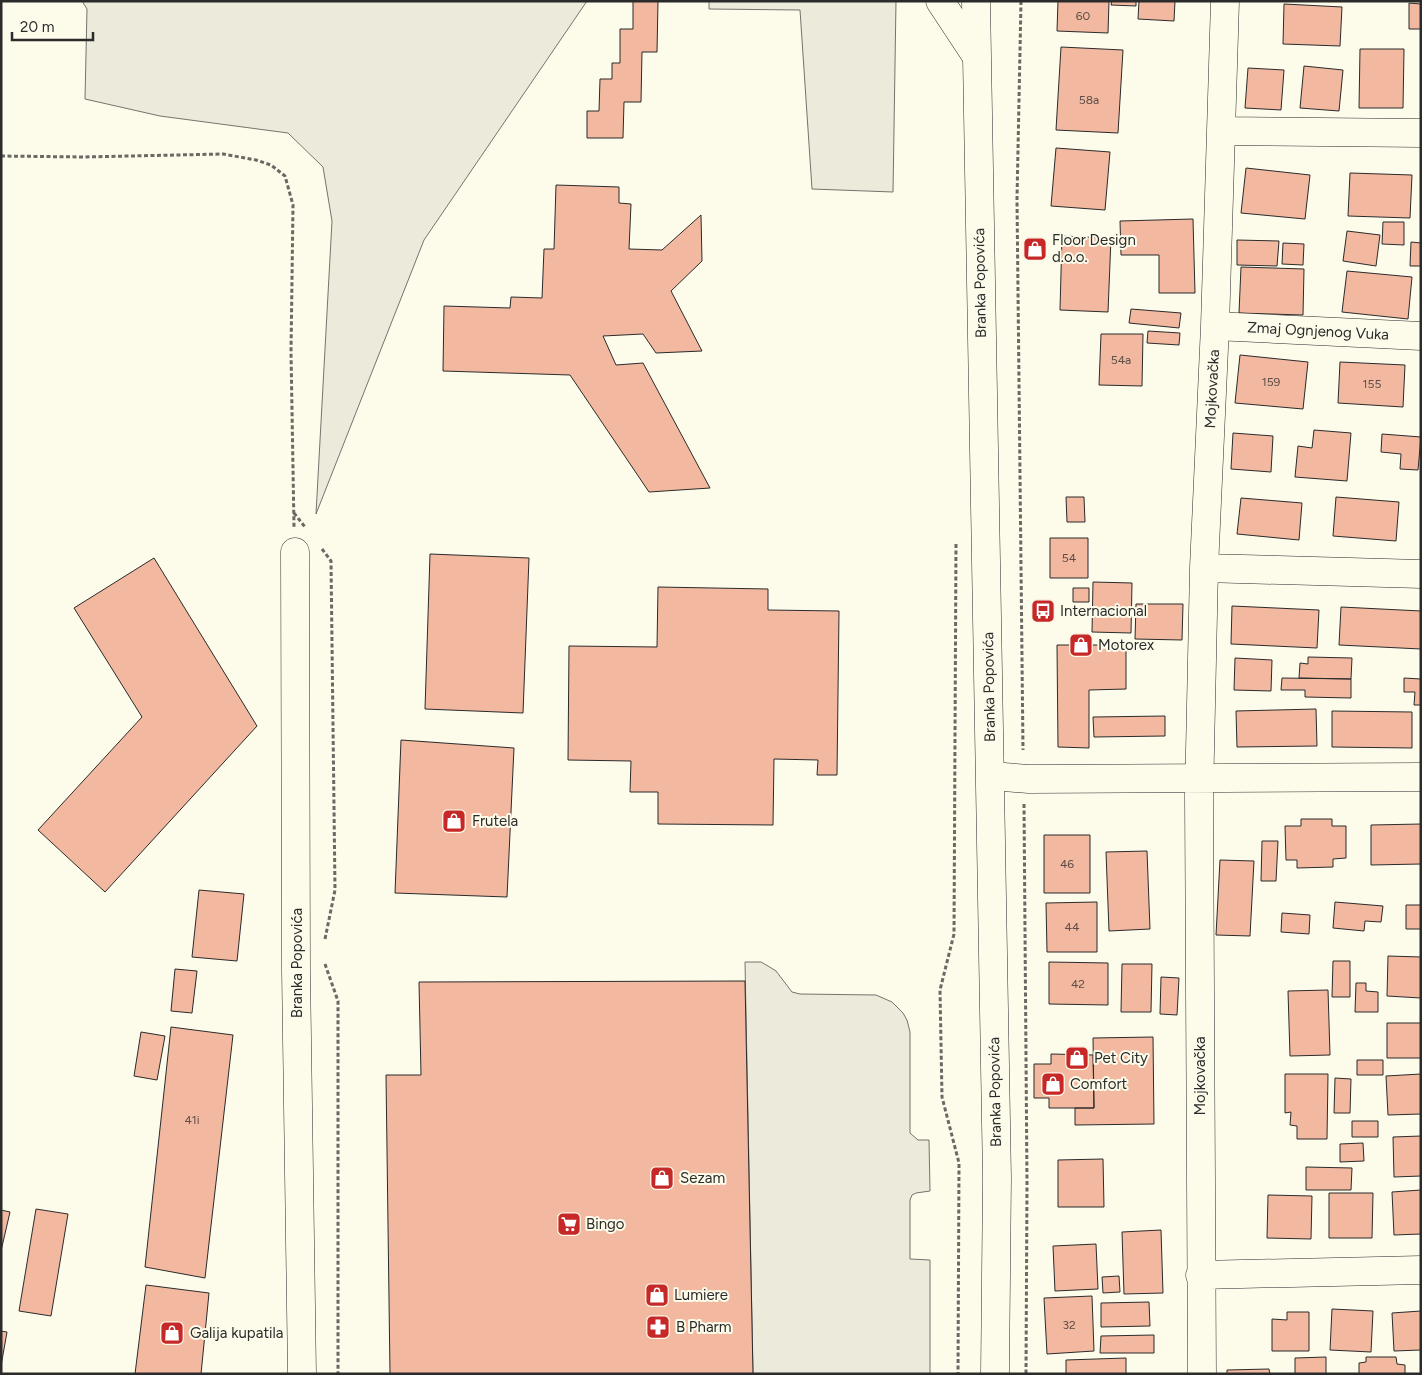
<svg xmlns="http://www.w3.org/2000/svg" width="1422" height="1375" font-family="Figtree,sans-serif">
<rect width="100%" height="100%" fill="#fdfbea"/>
<path fill="#ecebdb" stroke="#74746e" d="M82,1h505l-163,239 -108,274 16,-293 -9,-54 -35,-34 -128,-17 -75,-17 2,-90z"/>
<path fill="#eceadb" stroke="#74746e" d="M709,1h187l-3,191 -81,-3 -12,-179 -91,-1z
M745,962h16l7,4 8,5 16,21 8,2 76,1 16,7 11,11 4,7 3,12v101l8,7h11l1,51 -14,2 -4,2 -2,5v59l20,1v114h-177z"/>
<path fill="#f2b8a0" stroke="#2b2b2b" d="M633,1h25l-1,51h-15l-1,50h-17l-1,36h-36v-27h12l1,-32h12v-16h8v-34h13z
M1058,1h51l-1,32 -51,-2z
M1112,1h24v5l-25,-1z
M1139,1h36l-1,20 -36,-2z
M1409,3l12,1v25h-12z
M1284,4l58,3 -2,39 -57,-2z
M1061,47l62,3 -5,83 -62,-3z
M1360,49h44l-1,59h-44z
M1304,66l39,4 -4,41 -39,-3z
M1248,68l36,2 -3,40 -36,-2z
M1056,148l54,4 -5,58 -54,-4z
M1246,168l64,7 -5,44 -64,-6z
M1350,173l62,2 -2,43 -62,-2z
M556,185l63,2v16l12,1 -2,45 33,1 39,-35 1,46 -31,30 31,60 -46,2 -13,-19 -40,2 13,29 27,-2 67,125 -61,4 -79,-117 -127,-4 1,-65 66,2 1,-11 31,1 2,-49h10z
M1193,219l2,74h-36v-38h-38l-1,-34z
M1383,222h21v23l-22,-1z
M1347,231l33,4 -4,31 -33,-5z
M1062,236l49,2 -3,74 -48,-2z
M1237,240l42,1 -2,25 -40,-1z
M1411,242l10,1v23h-11z
M1283,243l21,1 -1,21 -21,-1z
M1241,267l63,2 -1,46 -64,-2z
M1347,271l65,6 -4,42 -66,-7z
M1131,309l50,4 -2,15 -50,-5z
M1148,331l32,2 -1,12 -32,-2z
M1101,334h42l-1,52 -43,-1z
M1240,355l68,7 -5,47 -68,-6z
M1340,362l65,3 -2,42 -65,-4z
M1314,430l37,3 -4,48 -52,-4 3,-31 14,2z
M1233,433l40,3 -2,36 -40,-3z
M1382,434l39,3 -3,33 -18,-1 1,-15 -20,-2z
M1066,497h18l1,25h-18z
M1336,497l63,5 -3,39 -63,-5z
M1241,498l61,5 -3,37 -62,-6z
M1050,538h38v40h-38z
M430,554l99,4 -6,155 -98,-4z
M154,558l103,168 -152,166 -67,-62 104,-113 -68,-109z
M1093,582l39,1 -1,50 -39,-1z
M658,587l110,2v21l71,1 -2,164h-20l1,-15 -44,-1 -1,66 -115,-1v-32h-28l1,-31 -63,-1 1,-114 88,1z
M1073,588h16v14h-16z
M1136,604h47l-1,36 -47,-1z
M1232,606l87,4 -2,38 -86,-4z
M1341,607l80,4v38l-82,-4z
M1057,645h69v44l-37,1v58l-31,-1z
M1308,657l44,1 -1,21 -52,-1 1,-15 8,1z
M1235,658l37,2 -1,31 -37,-1z
M1282,678l69,1v19l-46,-1v-7h-24z
M1404,678l17,1v26h-7l1,-13h-11z
M1316,709l1,37 -80,1 -1,-36z
M1332,711l80,1v36l-80,-1z
M1165,716v20l-71,1 -1,-20z
M401,740l113,8 -7,149 -112,-4z
M1301,819h31v7h14v32l-13,1v8l-36,1v-8h-11l-1,-34h16z
M1421,824v40l-50,1v-40z
M1044,835h46v58h-46z
M1262,841h16l-2,40h-15z
M1147,851l3,78 -41,2 -3,-79z
M1220,860l34,1 -4,75 -34,-1z
M199,890l45,4 -7,67 -45,-4z
M1097,902v50h-50l-1,-49z
M1335,902l48,4 -2,16 -16,-1 -1,10 -31,-3z
M1406,905h15v24h-15z
M1282,913l28,2 -1,19 -28,-2z
M1388,956l33,1v41l-34,-2z
M1333,961h17v36h-18z
M1049,962l59,1v42l-59,-1z
M1122,964h30l-1,48h-30z
M175,969l22,2 -5,42 -21,-2z
M1161,977l18,1 -2,37 -17,-1z
M745,981l8,393h-363l-4,-299h35l-2,-93z
M1356,983h10v8l12,1v20h-23z
M1328,990l2,65 -40,1 -2,-65z
M1387,1023h34v35h-34z
M171,1027l62,8 -28,243 -60,-11z
M141,1032l24,4 -8,44 -23,-4z
M1153,1037l1,87 -79,1v-17h19l-1,-70z
M1051,1054l42,1 1,53h-45v-10h-15v-34h17z
M1357,1060h26v15h-26z
M1285,1074h43l-1,65h-30v-13l-7,-1 1,-13 -6,1z
M1421,1074v40l-33,1 -2,-39z
M1335,1078l16,1 -1,34h-16z
M1352,1121h26v16h-26z
M1421,1136v40l-27,1 -1,-40z
M1363,1143l1,18 -24,1v-18z
M1103,1159l1,48h-46v-47z
M1306,1167l46,1 -1,22h-45z
M1421,1190v44l-27,1 -2,-43z
M1329,1193h44l-1,45h-43z
M1268,1195l44,1 -1,43 -44,-1z
M36,1209l32,5 -17,102 -32,-5z
M1,1210l9,2 -9,39z
M1161,1230l2,63 -39,1 -2,-62z
M1096,1244l2,45 -43,2 -2,-45z
M1119,1276l1,16 -17,1 -1,-16z
M146,1285l63,8 -8,81h-66z
M1092,1296l2,55 -47,3 -3,-56z
M1149,1302l1,24 -49,1v-24z
M1332,1309l41,2 -2,41 -41,-2z
M1421,1311v39l-27,1 -2,-38z
M1287,1312h22v39h-37v-32l15,1z
M1,1331l6,1 -6,34z
M1154,1335v18h-54l1,-17z
M1326,1357v17h-31v-16z
M1366,1357h30l1,7 8,1v9h-46v-11l7,-1z
M1126,1358v16h-60v-14z
M1269,1369l1,5h-43v-4z"/>
<g fill="none" stroke-linecap="round" stroke-linejoin="round">
<g stroke="#2b2b2b" stroke-width="29">
<path id="minor" d="M940,1l35,53
M1221,131l200,2
M1215,326l206,10
M295,552l1,419 6,403
M1204,568l217,6
M991,776l38,3 392,-2
M1200,1275l221,-5
M1202,1374l-3,-577 5,-229 11,-242 10,-325"/>
</g>
<g stroke="#2b2b2b" stroke-width="29">
<path id="major" d="M976,1l21,1177 -2,196"/>
</g>
<path stroke="#6a6964" stroke-width="3" stroke-dasharray="4 2.5" stroke-linecap="butt" d="M1021,1l-4,198 6,551
M1,156l82,1 140,-3 33,6 15,5 14,11 8,29 -2,147 3,175
M294,513l11,14
M956,544l-2,390 -14,56 2,107 17,66 -1,211
M322,549l9,12 4,329 -10,49
M1024,804l3,379 -1,191
M325,964l13,37v373"/>
<use href="#minor" stroke="#fdfbea" stroke-width="28"/>
<use href="#major" stroke="#fdfbea" stroke-width="28"/>
</g>
<defs>
<g id="shop-square" transform="scale(1.25)"><rect x="-9" y="-9" width="18" height="18" rx="4" fill="#c62828" stroke="#fdfbea"/><path d="M-5-2.5h2.3a2.7 3.5 0 0 1 5.4 0H5L5.5 6h-11ZM-1.5-2.5h3a1.5 2.3 0 0 0-3 0Z" fill="#fff"/></g>
<g id="bus-square" transform="scale(1.25)"><rect x="-9" y="-9" width="18" height="18" rx="4" fill="#c62828" stroke="#fdfbea"/><path d="M-5-6H5V4H4V6H2V4H-2V6H-4V4H-5ZM-3.5-4V0h7V-4ZM-3.5 1.2v1.5H-2V1.2ZM2 1.2v1.5H3.5V1.2Z" fill="#fff"/></g>
<g id="supermarket-square" transform="scale(1.25)"><rect x="-9" y="-9" width="18" height="18" rx="4" fill="#c62828" stroke="#fdfbea"/><path d="M-6-5.5h2.5l.6 2H6L4.5 2H-2.5L-4.4-4H-6ZM-1.5 3.2a1.3 1.3 0 1 0 .1 0ZM3 3.2a1.3 1.3 0 1 0 .1 0Z" fill="#fff"/></g>
<g id="pharmacy-square" transform="scale(1.25)"><rect x="-9" y="-9" width="18" height="18" rx="4" fill="#c62828" stroke="#fdfbea"/><path d="M-2-6h4v4h4v4h-4v4h-4v-4h-4v-4h4Z" fill="#fff"/></g>
</defs>
<g fill-rule="evenodd">
<use href="#shop-square" x="1035" y="249"/>
<use href="#bus-square" x="1043" y="611"/>
<use href="#shop-square" x="1081" y="645"/>
<use href="#shop-square" x="454" y="821"/>
<use href="#shop-square" x="1077" y="1058"/>
<use href="#shop-square" x="1053" y="1084"/>
<use href="#shop-square" x="662" y="1178"/>
<use href="#supermarket-square" x="569" y="1224"/>
<use href="#shop-square" x="657" y="1295"/>
<use href="#pharmacy-square" x="658" y="1327"/>
<use href="#shop-square" x="172" y="1333"/>
</g>
<g text-anchor="middle" stroke-width="4" stroke-linejoin="round" paint-order="stroke">
<g font-size="12" fill="#5d4e48">
<text x="1083" y="20">60</text>
<text x="1089" y="104">58a</text>
<text x="1121" y="364">54a</text>
<text x="1271" y="386">159</text>
<text x="1372" y="388">155</text>
<text x="1069" y="562">54</text>
<text x="1067" y="868">46</text>
<text x="1072" y="931">44</text>
<text x="1078" y="988">42</text>
<text x="192" y="1124">41i</text>
<text x="1069" y="1329">32</text>
</g>
<g font-size="15" fill="#2b2b2b" stroke="#fdfbea" text-anchor="start">
<text x="1052" y="245">Floor Design<tspan x="1052" dy="17">d.o.o.</tspan></text>
<text x="1060" y="616">Internacional</text>
<text x="1098" y="650">Motorex</text>
<text x="472" y="826">Frutela</text>
<text x="1094" y="1063">Pet City</text>
<text x="1070" y="1089">Comfort</text>
<text x="680" y="1183">Sezam</text>
<text x="586" y="1229">Bingo</text>
<text x="674" y="1300">Lumiere</text>
<text x="676" y="1332">B Pharm</text>
<text x="190" y="1338">Galija kupatila</text>
</g>
<g font-size="15" fill="#2b2b2b" stroke="#fdfbea">
<text transform="translate(980 283) rotate(-91)" y="5">Branka Popovića</text>
<text transform="translate(1318 331) rotate(3)" y="5">Zmaj Ognjenog Vuka</text>
<text transform="translate(1212 389) rotate(-87)" y="5">Mojkovačka</text>
<text transform="translate(989 687) rotate(-91)" y="5">Branka Popovića</text>
<text transform="translate(297 963) rotate(-90)" y="5">Branka Popovića</text>
<text transform="translate(1200 1076) rotate(-90)" y="5">Mojkovačka</text>
<text transform="translate(995 1092) rotate(-91)" y="5">Branka Popovića</text>
</g>
</g>
<rect width="1422" height="1375" fill="none" stroke="#2b2b2b" stroke-width="5"/>
<path d="M12 32v8h81v-8" fill="none" stroke="#2b2b2b" stroke-width="2.5"/>
<text x="20" y="32" font-size="15" fill="#2b2b2b" stroke="#fdfbea" stroke-width="4" paint-order="stroke">20 m</text>
</svg>
